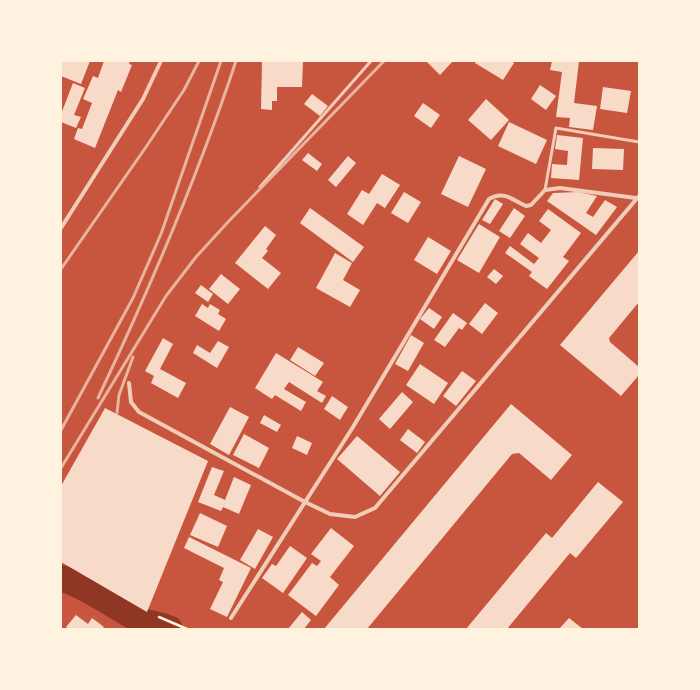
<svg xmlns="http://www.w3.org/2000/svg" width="700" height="690" font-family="Ubuntu,sans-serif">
<rect width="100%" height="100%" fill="#c8553d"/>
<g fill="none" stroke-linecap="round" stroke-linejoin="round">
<path stroke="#8f3625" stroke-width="26" d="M61,578c28,9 51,28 77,41 10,5 22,5 32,10"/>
</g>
<path fill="#f7dbc8" d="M61,61h29l-9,23 -20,-8z
M104,61h26l-1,3 3,1 -11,27 -3,-2 -23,58 -21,-9 4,-11 4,1 10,-26 -9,-4 10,-23 5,2z
M262,61h41l-1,26h-25v14h-5v9l-11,-1z
M426,61h27l-13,14z
M476,61h36l2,2 -11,17 -28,-17z
M552,61h27l-5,42 23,3 -4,24 -24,-3 1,-9 -14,-1 6,-45 -12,-2z
M73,83l12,5 -11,27 7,2 -5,11 -15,-6v-8z
M540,85l16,11 -10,14 -15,-11z
M603,87l28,4 -4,22 -27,-4z
M312,94l16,12 -8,10 -16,-12z
M486,99l23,21 -18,20 -23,-20z
M423,103l17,12 -9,13 -17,-12z
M509,122l38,18 -11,24 -38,-18z
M557,135l26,3 -4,42 -28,-2 1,-14 15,1 1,-14 -13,-2z
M593,148l31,1 -1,21 -31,-1z
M308,153l14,11 -5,7 -15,-11z
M348,156l8,7 -20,24 -8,-7z
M459,156l27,13 -18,38 -27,-13z
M382,174l18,11 -15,23 -8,-5 -14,22 -16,-11 15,-24 7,4z
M404,192l17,10 -13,21 -17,-10z
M578,192l19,4 -11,17 7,4 12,-17 12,7 -21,28 -49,-34 6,-8z
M495,199l8,5 -13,20 -8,-4z
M310,208l54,39 -11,15 -53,-39z
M514,208l11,8 -15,22 -11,-7z
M548,209l33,24 -18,24 6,4 -22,28 -18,-13 3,-4 -27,-19 5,-7 24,18 5,-6 -19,-14 8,-11 13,10 10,-13 -12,-9z
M479,224l21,13 -21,36 -22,-13z
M265,226l11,9 -10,14 2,2 -6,7 19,15 -13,16 -33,-26z
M428,237l23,14 -14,23 -23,-14z
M639,251v51l-30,36 1,4 29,25v8l-18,21 -61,-51z
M335,253l17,10 -9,17 17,10 -10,17 -34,-19z
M494,269l9,7 -7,8 -9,-7z
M221,274l19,15 -12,15 -19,-15z
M201,285l12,9 -5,8 -13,-9z
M485,303l13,10 -16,21 -13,-10z
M202,304l6,4 2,-4 10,6 -2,4 8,5 -7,12 -24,-15z
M429,308l13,9 -8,12 -14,-10z
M453,313l14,10 -5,7 -3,-2 -14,19 -11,-7z
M411,335l13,8 -16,28 -13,-7z
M163,338l10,6 -13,25 26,14 -8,15 -27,-15 3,-7 -9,-5z
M218,341l11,6 -12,21 -24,-15 4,-8 13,8z
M298,347l26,16 -9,13 -25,-16z
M276,353l47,29 -6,9 9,5 -4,7 -33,-21 -5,7 22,13 -5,9 -26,-16 -3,4 -17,-11z
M420,364l28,19 -14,21 -28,-19z
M462,371l14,10 -20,25 -13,-10z
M402,392l11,10 -23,27 -11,-10z
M332,396l16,11 -8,13 -16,-11z
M511,404l61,51 -21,25 -32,-27 -7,1 -145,175h-43z
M230,407l19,10 -20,38 -19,-11z
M105,408l103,53 -61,151 -86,-50v-76z
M264,415l17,10 -4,7 -17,-9z
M408,429l17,13 -8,11 -17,-13z
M244,434l25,14 -10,20 -26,-13z
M297,436l15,7 -5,12 -15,-7z
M357,436l43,36 -20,24 -43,-37z
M212,467l12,4 -10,24 11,5 9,-23 17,8 -12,29 -16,-7 -2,4 -23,-9z
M598,482l25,20 -47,56 -6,-5 -63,76h-41l80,-96 6,5z
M200,513l27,13 -9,21 -28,-12z
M331,528l23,18 -24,31 9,8 -23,31 -28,-21 24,-32 5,3 4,-5 -10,-7z
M258,529l15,8 -18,32 -15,-9z
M189,537l62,31 -24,49 -17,-8 13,-27 -4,-2 5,-12 -40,-20z
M290,546l17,12 -24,35 -21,-15 10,-14 4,2z
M302,612l9,8 -7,9h-16z
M76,615l12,9 4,-6 12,9 -2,2h-33l-3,-2z
M569,618l14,11h-24z"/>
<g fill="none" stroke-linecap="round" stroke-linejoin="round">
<path stroke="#fff3e0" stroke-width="2.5" d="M159,617l28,12"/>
<path stroke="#f1ccb7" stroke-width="3" d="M260,187l111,-126
M545,190l11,-62 83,14"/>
<path stroke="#f1ccb7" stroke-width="4" d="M61,228l82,-129 18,-38
M129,383l2,19 8,10 166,90 25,12 25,3 20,-9 264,-312
M231,618l122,-191 136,-228c14,-9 24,1 37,7l5,-1 14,-15 15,-2 76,10"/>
<path stroke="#e9b49f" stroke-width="3" d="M61,269l85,-122 38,-57 15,-29
M98,398c52,-110 100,-222 138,-337
M117,413l2,-18 14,-38
M61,430l72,-132 28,-64 60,-173
M61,468l105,-172 30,-39 32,-35 156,-161"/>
</g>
<rect width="700" height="690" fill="none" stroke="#fff3e0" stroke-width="124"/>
</svg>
